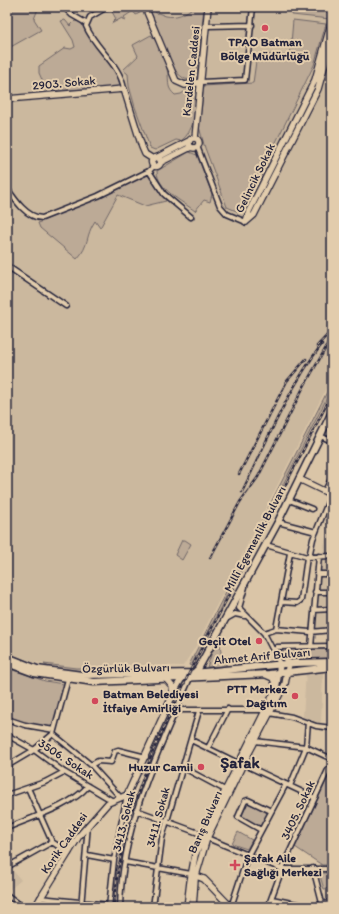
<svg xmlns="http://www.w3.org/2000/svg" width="339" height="914" font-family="Itim,sans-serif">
<rect width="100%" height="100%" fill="#dac5a7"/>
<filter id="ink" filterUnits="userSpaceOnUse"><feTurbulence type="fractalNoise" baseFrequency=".025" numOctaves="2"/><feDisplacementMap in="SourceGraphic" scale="8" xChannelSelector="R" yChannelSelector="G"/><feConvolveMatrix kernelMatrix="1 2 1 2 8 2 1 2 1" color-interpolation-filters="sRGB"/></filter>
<g filter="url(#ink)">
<path fill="#cbb89e" d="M7,7h325v370l-136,269 -13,20 -59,-1 -2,3h-46l-42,-6 -27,-10z
M332,512v116l-19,1 11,-84z
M323,671l-2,53 -18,-7 3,-45z
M10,867l11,13 -14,12v-23z"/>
<path fill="#bcaa96" stroke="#6f6668" d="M7,7h30l1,2 -4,10 7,11 -34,19z
M113,7h28l2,4 -7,4 -3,-4 -9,6 2,3 -2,1 -2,-3 -11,6 5,-5 -6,-11z
M148,7h6l2,6c4,0 6,2 10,3 9,2 20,-2 27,-9h11l-7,71c-5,1 -11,3 -15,-1 -14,-8 -24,-54 -34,-70z
M293,7h39l-2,12 -38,-4z
M65,20l5,6 5,-5 5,1 39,55 1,10 -73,4 -8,-18v-7l26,-18 6,1 4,-2 -2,-7 -12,-19z
M293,20l33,4 -12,41 -73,148 -14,-6 -22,-59 -6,-21 5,-41 49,-3 4,-29 33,2z
M151,35c8,8 16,29 17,40 1,9 -1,13 7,20l6,-1 8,-5h8c-1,19 -1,40 -16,52l-5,-1 -21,10 -5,-2 -15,-41 -6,-21 -1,-12 -5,-4 15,-14 -5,-11z
M189,152l8,3 15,39 -2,8 -6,-2 -9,11c-12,-9 -38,-22 -38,-40z
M148,175l18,26 -21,5 -27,-11 -18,33 -5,-7c-10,15 -5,24 -18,38l-37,-31 -2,-5z
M332,382v6l-141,278 -2,-1z
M182,540h3l6,4 -9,16 -7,-5z
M219,632l3,2c-3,12 -2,22 5,32l-20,1z
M332,649v9l-43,1 -10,-9z
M44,664l32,4h33c-14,5 -53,6 -65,-4z
M7,668l38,13 19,3 -11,42c-15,4 -32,-5 -46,-10z
M329,775h3v90h-10l-27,-18z
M248,803l20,10 -7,14 -20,-10z
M238,832l14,8 -5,9 -15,-5z
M319,873h13v15l-8,1z"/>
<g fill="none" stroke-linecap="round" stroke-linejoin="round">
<g stroke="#22223b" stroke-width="7">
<path id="street" d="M64,7l8,8 14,8
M107,7l-17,10 -4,9c9,23 34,37 38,63
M207,26l45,-1
M201,82l44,-2 8,-73
M197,146l23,60 7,8 19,8
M149,171l15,23 27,23
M7,188c8,12 20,30 35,30l56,-22 51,-25 5,-5
M7,266l59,40
M320,436l12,5
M325,491l7,-14
M289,500l23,9
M278,522l38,10
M266,545l41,12 25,-1
M309,557l4,-18 18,-44
M317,574h15
M245,587l-6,21 25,25 16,31
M315,592h17
M282,602l15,1 4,-3 6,-43
M314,610l18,-1
M226,619l9,-5 10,2
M276,629l14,-76
M264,633l12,-4 34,3 22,-2
M277,647l55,-1
M311,647l8,-91
M274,649l15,14
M176,710h89
M269,713l23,4 24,9 16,2
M7,719l18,6 29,5
M53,734l38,31 30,33
M7,735l27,15 30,22 49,29
M191,740l47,23
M255,741l51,6 26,12
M208,748l20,-39
M243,764l72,34
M91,765l7,-4 13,1 4,-11 3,-1 28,7
M7,766l27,-16 19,-16 15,-55
M182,767l43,23
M290,786l16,-39 2,-25
M28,788l24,54 17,11
M7,795l38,-13 19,-10
M136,810l68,25
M7,828c25,-11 63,-21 81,-42
M261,830l-23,-13 7,-16 3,-1 23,11
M207,838l75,31h50
M87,855l27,5
M125,862l66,12
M7,867l45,-25
M313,868l10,39
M7,895l16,12
M40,898l69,7
M272,899l39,8
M81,907l7,-82
M109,907l5,-47 13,-65
M120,907c2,-82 38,-156 70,-229
M153,907l9,-69 37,-127
M231,907l17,-52 38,-71
M268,907l16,-43 44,-94 4,-3
M315,907l17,-6"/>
</g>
<g stroke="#22223b" stroke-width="8">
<path id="secondary" d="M145,7l31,74 9,4 16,-3
M7,99l117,-10 18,58 3,7 8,5
M195,138l13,-131
M189 143a5 5 0 1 1 10 0a5 5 0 1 1-10 0Z
M158,157l31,-16
M151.5 162a4.5 4.5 0 1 1 9 0a4.5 4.5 0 1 1-9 0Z
M161,162l30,-15
M246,222l3,-11 66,-131 17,-60
M246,222l8,-7 5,-10 59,-116 14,-50
M299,479l33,16
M264,674l9,4 3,8
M166,679l6,7 1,8
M194,875l10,4 27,28
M35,907l44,-71 29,-33 19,-8 49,-107 6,-10
M187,907l3,-25 5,-27 25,-54 56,-112 4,-25
M193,907l2,-28 12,-41 36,-74 42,-80 4,-21"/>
</g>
<g stroke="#22223b" stroke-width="9">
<path id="primary" d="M7,657l30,12 45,6 112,-2 101,-10 37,-1
M7,663l27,10 60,9 175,-8 63,-7
M194,673l4,-4 79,-145 55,-112"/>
</g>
<use href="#street" stroke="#e2ccac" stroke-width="4"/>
<use href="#secondary" stroke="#e2ccac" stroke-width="5.5"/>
<use href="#primary" stroke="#e2ccac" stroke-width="6"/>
<g stroke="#22223b" stroke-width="2.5">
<path id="rail" d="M317,346l15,-16
M239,474l48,-93 19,-22
M242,492c23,-48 48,-106 80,-148
M210,558l30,-56 18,-25 44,-87 30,-53
M114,907l4,-37 12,-56 23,-63 38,-82 141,-275"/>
</g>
<use href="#rail" stroke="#e2ccac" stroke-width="1" stroke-dasharray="3" stroke-linecap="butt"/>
</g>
</g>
<g fill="#d1495b" stroke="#e2ccac" stroke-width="1.5">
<circle cx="265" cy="28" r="4"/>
<circle cx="259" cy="641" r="4"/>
<circle cx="295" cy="696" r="4"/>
<circle cx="95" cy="701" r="4"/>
<circle cx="201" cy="767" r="4"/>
<path d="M233 859h4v4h4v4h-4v4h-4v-4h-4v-4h4z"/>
</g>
<g text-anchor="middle" stroke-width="4" stroke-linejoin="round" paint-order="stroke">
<g font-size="12" font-weight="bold" fill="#22223b" stroke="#e2ccac" text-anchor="end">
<text x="265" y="46" text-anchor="middle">TPAO Batman<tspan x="265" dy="14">Bölge Müdürlüğü</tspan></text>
<text x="251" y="645">Geçit Otel</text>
<text x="287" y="693">PTT Merkez<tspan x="287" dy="14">Dağıtım</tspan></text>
<text x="103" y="698" text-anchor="start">Batman Belediyesi<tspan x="103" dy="14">İtfaiye Amirliği</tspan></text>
<text x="193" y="771">Huzur Camii</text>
<text x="244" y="862" text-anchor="start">Şafak Aile<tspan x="244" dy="14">Sağlığı Merkezi</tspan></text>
</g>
<g font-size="12" fill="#22223b" stroke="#e2ccac">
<text transform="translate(191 71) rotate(-84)" y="4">Kardelen Caddesi</text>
<text transform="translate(64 83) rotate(-5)" y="4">2903. Sokak</text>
<text transform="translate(255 178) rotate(-64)" y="4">Gelincik Sokak</text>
<text transform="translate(255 539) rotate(-62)" y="4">Millî Egemenlik Bulvarı</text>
<text transform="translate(262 656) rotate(-5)" y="4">Ahmet Arif Bulvarı</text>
<text transform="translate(126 668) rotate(-1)" y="4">Özgürlük Bulvarı</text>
<text transform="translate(66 759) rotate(33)" y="4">3506. Sokak</text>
<text transform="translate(298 810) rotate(-65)" y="4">3405. Sokak</text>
<text transform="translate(158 817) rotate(-75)" y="4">3411. Sokak</text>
<text transform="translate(124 821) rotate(-76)" y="4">3413. Sokak</text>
<text transform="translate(205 822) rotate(-66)" y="4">Barış Bulvarı</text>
<text transform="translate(64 843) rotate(-55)" y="4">Korik Caddesi</text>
</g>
<g font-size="16" font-weight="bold" fill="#22223b" stroke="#e2ccac">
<text x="240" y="768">Şafak</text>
</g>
</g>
<rect width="339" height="914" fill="none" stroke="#e2ccac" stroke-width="24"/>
<rect x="12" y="12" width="315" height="890" fill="none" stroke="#22223b" stroke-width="1.5" filter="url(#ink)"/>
</svg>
